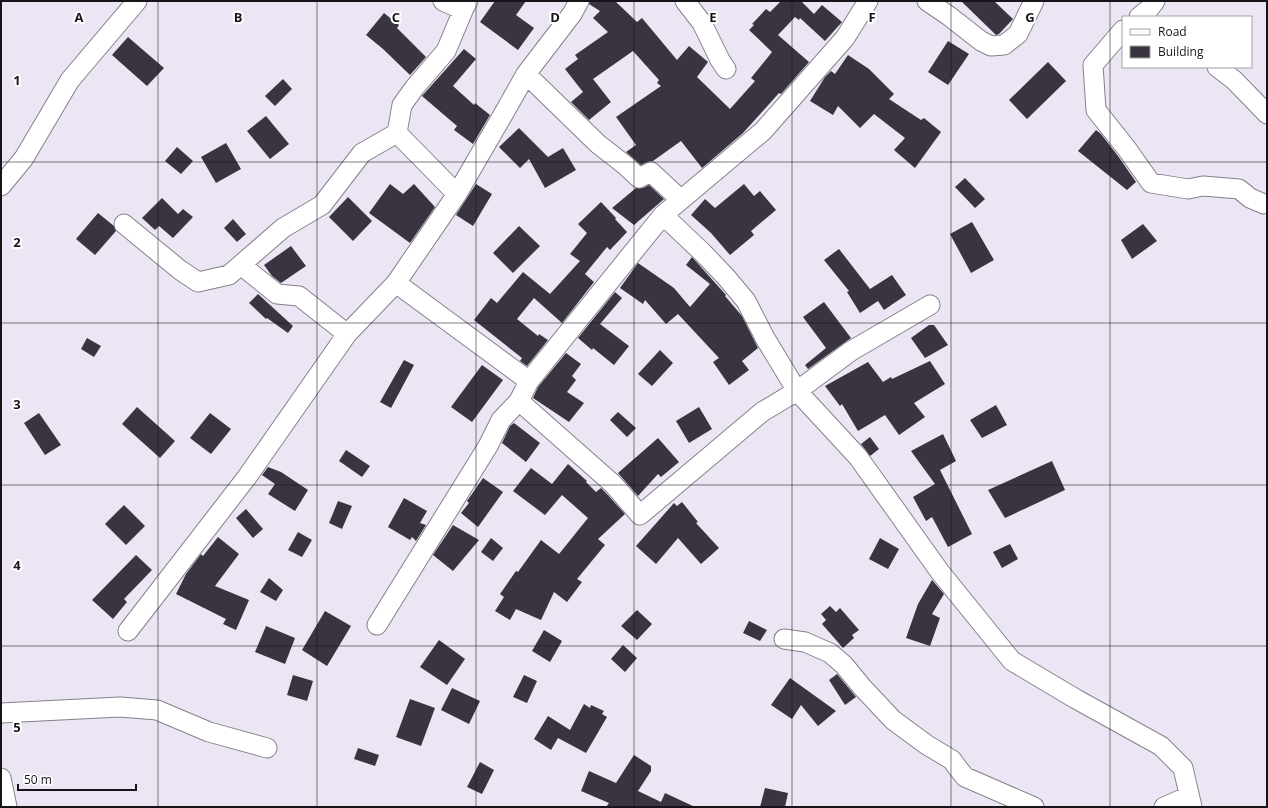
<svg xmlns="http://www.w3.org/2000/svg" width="1268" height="808" font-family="'Open Sans',sans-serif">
<rect width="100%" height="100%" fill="#ece6f4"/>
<path fill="#39343f" d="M495,1h31l-10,14 18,13 -16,22 -38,-28z
M590,1h25l22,21 5,-4 35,42 12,-14 19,16 -11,15 33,32 25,-28 -4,-3 21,-26 -23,-22 5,-5 -2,-1 14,-15 4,3 11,-11h20l13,13 8,-9 20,17 -17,19 -25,-23 -1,2 -4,-3 -17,18 31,27 -28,32 -2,-1 -36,40 -41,35 -21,-27 -28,20 -6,1 -6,3 -15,-13 10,-7 -20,-28 45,-31 -4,-3 2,-3 -26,-29 -40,28 18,23 -22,18 -18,-18 12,-10 -18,-23 13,-10 -3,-4 33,-23 -15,-14 7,-7 -11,-7z
M961,1h33l19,18 -14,15 -3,1z
M384,13l15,12 -2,3 29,29 -16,18 -27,-26 -17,-14z
M128,37l36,31 -17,18 -35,-31z
M948,41l21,13 -21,31 -20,-13z
M464,49l12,10 -23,27 21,19 1,-2 15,12 -17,29 -19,-14 3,-4 -35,-30z
M848,55l21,14 25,25 -5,5 32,21 3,-2 17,14 -26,36 -21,-18 11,-12 -31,-24 -14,14 -22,-22 -5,9 -23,-14 15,-24 6,-6 4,3z
M1048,62l18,19 -39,38 -18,-19z
M283,79l9,10 -17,17 -10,-10z
M266,116l23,28 -19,15 -23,-28z
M519,128l29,29 15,-9 13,22 -31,18 -16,-29 -9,9 -21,-21z
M1096,130l5,4 17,22 18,26 -9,8 -49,-39z
M226,143l15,26 -25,14 -15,-26z
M177,147l16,14 -12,13 -16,-13z
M965,178l20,21 -10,9 -20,-21z
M390,184l13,10 11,-10 21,23 -25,36 -41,-30z
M476,184l16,10 -19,32 -17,-11z
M744,184l10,12 6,-5 16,19 -25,21 3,4 -24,20 -19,-22 -20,-18 14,-16 10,9z
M649,185l15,14 -30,26 -22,-17 24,-20h7z
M348,197l24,24 -19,20 -24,-24z
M162,198l16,16 5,-5 10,8 -20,21 -14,-12 -4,4 -13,-12z
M601,202l15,16 -1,1 12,13 -17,18 -3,-3 -22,27 9,8 -32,41 -28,-25 -17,21 21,17 1,-2 9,6 -21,26 -7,-5 2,-3 -48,-38 17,-22 6,5 26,-31 27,22 30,-33 -10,-7 17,-21 -9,-9z
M98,213l16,13 2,5 -21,24 -19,-16z
M233,219l13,15 -9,8 -13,-14z
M972,222l22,38 -23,13 -21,-39z
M1143,224l14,17 -25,18 -11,-19z
M519,226l21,20 -27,27 -20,-20z
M291,246l15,20 -25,17 -9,-7 -8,-11z
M839,249l31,40 22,-14 14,20 -22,15 -6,-9 -18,12 -13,-21 2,-1 -25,-31z
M692,257l34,38 -1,1 17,20 16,32 -16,13 7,9 -20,15 -16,-23 6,-4 -41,-44 -12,10 -21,-24 -2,4 -23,-16 18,-25 36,25 16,19 20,-23 -24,-19z
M615,292l7,6 -22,26 29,22 -15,19 -21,-17 -1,2 -14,-12z
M258,294l35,32 -5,7 -21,-15 -1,1 -17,-16z
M824,302l27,36 -43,31 -3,-4 21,-17 -23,-31z
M929,325h5l14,20 -23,13 -14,-20z
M87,338l14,8 -7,11 -13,-8z
M660,350l13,13 -21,23 -14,-12z
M566,353l15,11 -9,12 4,4 -9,12 17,11 -15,19 -36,-24 5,-11z
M404,360l10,5 -23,43 -11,-6z
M930,361l15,23 -31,19 11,14 -26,18 -14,-20 -27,16 -16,-27 -2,2 -15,-20 43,-24 15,20 8,-5 1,2z
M482,365l21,15 -31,42 -21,-15z
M996,405l11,20 -25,13 -12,-18z
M137,407l38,34 -15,17 -38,-34z
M699,407l13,22 -23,14 -13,-22z
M618,412l18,16 -9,9 -17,-17z
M39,413l22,32 -16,10 -21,-32z
M210,413l21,16 -20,25 -21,-16z
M514,423l26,20 -14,19 -24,-19 8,-17z
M943,434l13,27 -16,9 32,64 -24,13 -16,-30 -6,4 -13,-24 22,-13 -24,-33z
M870,437l9,12 -9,7 -9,-12z
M658,438l21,24 -18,15 -3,-3 -20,22 -20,-23z
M346,450l24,16 -8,11 -23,-16z
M1052,461l13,29 -60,28 -17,-28z
M568,464l19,17 -1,1 10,10 5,-4 4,4 20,22 -27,25 7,6 -28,34 5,3 -15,20 -13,-10 -13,28 -25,-11 -6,11 -15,-9 9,-14 -4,-3 16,-23 2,1 23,-32 18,14 29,-36 -26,-23 -17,20 -32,-24 18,-23 21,16z
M268,467l13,5 27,18 -13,21 -27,-17 7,-10 -13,-9z
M483,478l20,14 -25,35 -17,-14 8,-10 -2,-2z
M404,498l23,13 -7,12 6,2 -10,16 -4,-4 -2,3 -22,-13z
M338,501l14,5 -10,23 -13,-6z
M682,502l16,20 -2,1 23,25 -18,16 -23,-26 -22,26 -20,-18 38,-43 3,3z
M124,505l21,21 -19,19 -21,-21z
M246,509l17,20 -10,9 -17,-20z
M453,525l26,15 -26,31 -20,-16z
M298,532l14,8 -10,17 -14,-7z
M218,537l21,17 -24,32 34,14 -13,30 -13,-6 3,-5 -50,-25 10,-20 15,-20 2,2z
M491,538l12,10 -10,13 -12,-9z
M880,538l19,11 -11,20 -19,-10z
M1010,544l8,15 -16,9 -9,-16z
M136,555l16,15 -28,29 3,3 -14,17 -21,-19z
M269,578l14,12 -7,11 -16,-9z
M932,580l12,14 -12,20 8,4 -10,28 -24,-8 12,-34z
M830,606l6,6 4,-4 19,22 -7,5 2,3 -11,10 -21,-24 4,-4 -5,-6z
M637,610l15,14 -15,16 -16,-14z
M325,611l26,15 -24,40 -25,-16z
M749,621l18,9 -7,11 -17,-8z
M266,626l29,12 -10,26 -30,-12z
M544,630l18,11 -12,21 -18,-11z
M439,640l26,19 -18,26 -27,-18z
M623,645l14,13 -12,14 -14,-13z
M837,674l19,23 -11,8 -16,-25z
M293,675l20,6 -6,20 -20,-6z
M524,675l13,6 -10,22 -14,-6z
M790,678l46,33 -18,15 -17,-21 -9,14 -21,-14z
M452,688l28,13 -11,23 -28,-14z
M410,699l25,9 -14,38 -25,-9z
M584,704l6,4 1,-3 13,6 -2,3 5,3 -21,36 -28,-15 -7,12 -17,-11 14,-23 22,14z
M358,748l21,7 -4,11 -21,-7z
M634,755l17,11v5l-13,20 23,11 4,-9 30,14h-89l3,-4 -28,-12 8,-20 27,12z
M480,762l14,8 -12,24 -15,-7z
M765,788l23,5 -3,14h-25z"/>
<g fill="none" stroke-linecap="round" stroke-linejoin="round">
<g stroke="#85808c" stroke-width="21">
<path id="minor" d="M443,1l20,9 5,-9
M685,1l17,22 18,37 6,9
M927,1l22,15 32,25 10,5 13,-1 14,-11 16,-33
M1139,17l10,-8 6,-8
M1123,30l-30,35 3,45 31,39 24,34 37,6 15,-3 36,3 11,9 14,6
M1217,67l17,13 33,34
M526,74l72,70 27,21 14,13 12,-6 30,28
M1,186l23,-28 46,-78 67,-79
M457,194l-60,-61 5,-28 13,-18 31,-36 21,-50
M663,215l40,38 23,24 20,24 19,37 32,53 54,-40 79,-46
M124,224l56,46 18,12 31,-7 54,-47 39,-23 40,-52 35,-20
M241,265l36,29 22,2 48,38
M396,283l133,98
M519,401l94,83 27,31 122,-103 35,-21 61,66 82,115 72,89 64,38 85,47 22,22 9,39
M377,625l111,-179 13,-26 18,-19 10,-20 134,-166 100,-84 82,-93 23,-37
M128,631l119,-154 100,-143 49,-51 61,-89 47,-81 22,-39 46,-60 7,-13
M784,639l21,3 25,11 14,12 18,22 31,33 34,25 25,15 5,7 8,10 69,30
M1,713l119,-6 37,3 52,22 58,16
M1,778l6,29
M1164,807l25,-11"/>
</g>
<use href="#minor" stroke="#fff" stroke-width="19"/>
</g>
<path fill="none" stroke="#161419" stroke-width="1" stroke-opacity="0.55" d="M158,1v806M317,1v806M476,1v806M634,1v806M792,1v806M951,1v806M1110,1v806M1,162h1266M1,323h1266M1,485h1266M1,646h1266"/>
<g font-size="13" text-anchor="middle" font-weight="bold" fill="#161419" stroke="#fff" stroke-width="4" stroke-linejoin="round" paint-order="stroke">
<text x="79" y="22">A</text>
<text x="238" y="22">B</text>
<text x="396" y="22">C</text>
<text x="555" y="22">D</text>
<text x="713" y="22">E</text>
<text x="872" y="22">F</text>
<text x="1030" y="22">G</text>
<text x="17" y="85">1</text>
<text x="17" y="247">2</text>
<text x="17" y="409">3</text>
<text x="17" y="570">4</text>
<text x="17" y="732">5</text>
</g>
<rect width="1268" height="808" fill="none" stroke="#161419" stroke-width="4"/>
<rect x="1122" y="16" width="130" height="52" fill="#ffffff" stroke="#a2a1a3"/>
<rect x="1130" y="29" width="20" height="6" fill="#ffffff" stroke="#a2a1a3"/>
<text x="1158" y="36" font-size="12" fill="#161419">Road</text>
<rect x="1130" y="46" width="20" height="12" fill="#39343f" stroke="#a2a1a3"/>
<text x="1158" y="56" font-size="12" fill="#161419">Building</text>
<path d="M18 784v6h118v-6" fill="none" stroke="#161419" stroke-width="2"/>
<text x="24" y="784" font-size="12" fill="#161419" stroke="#ffffff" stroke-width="3" paint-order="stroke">50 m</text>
</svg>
